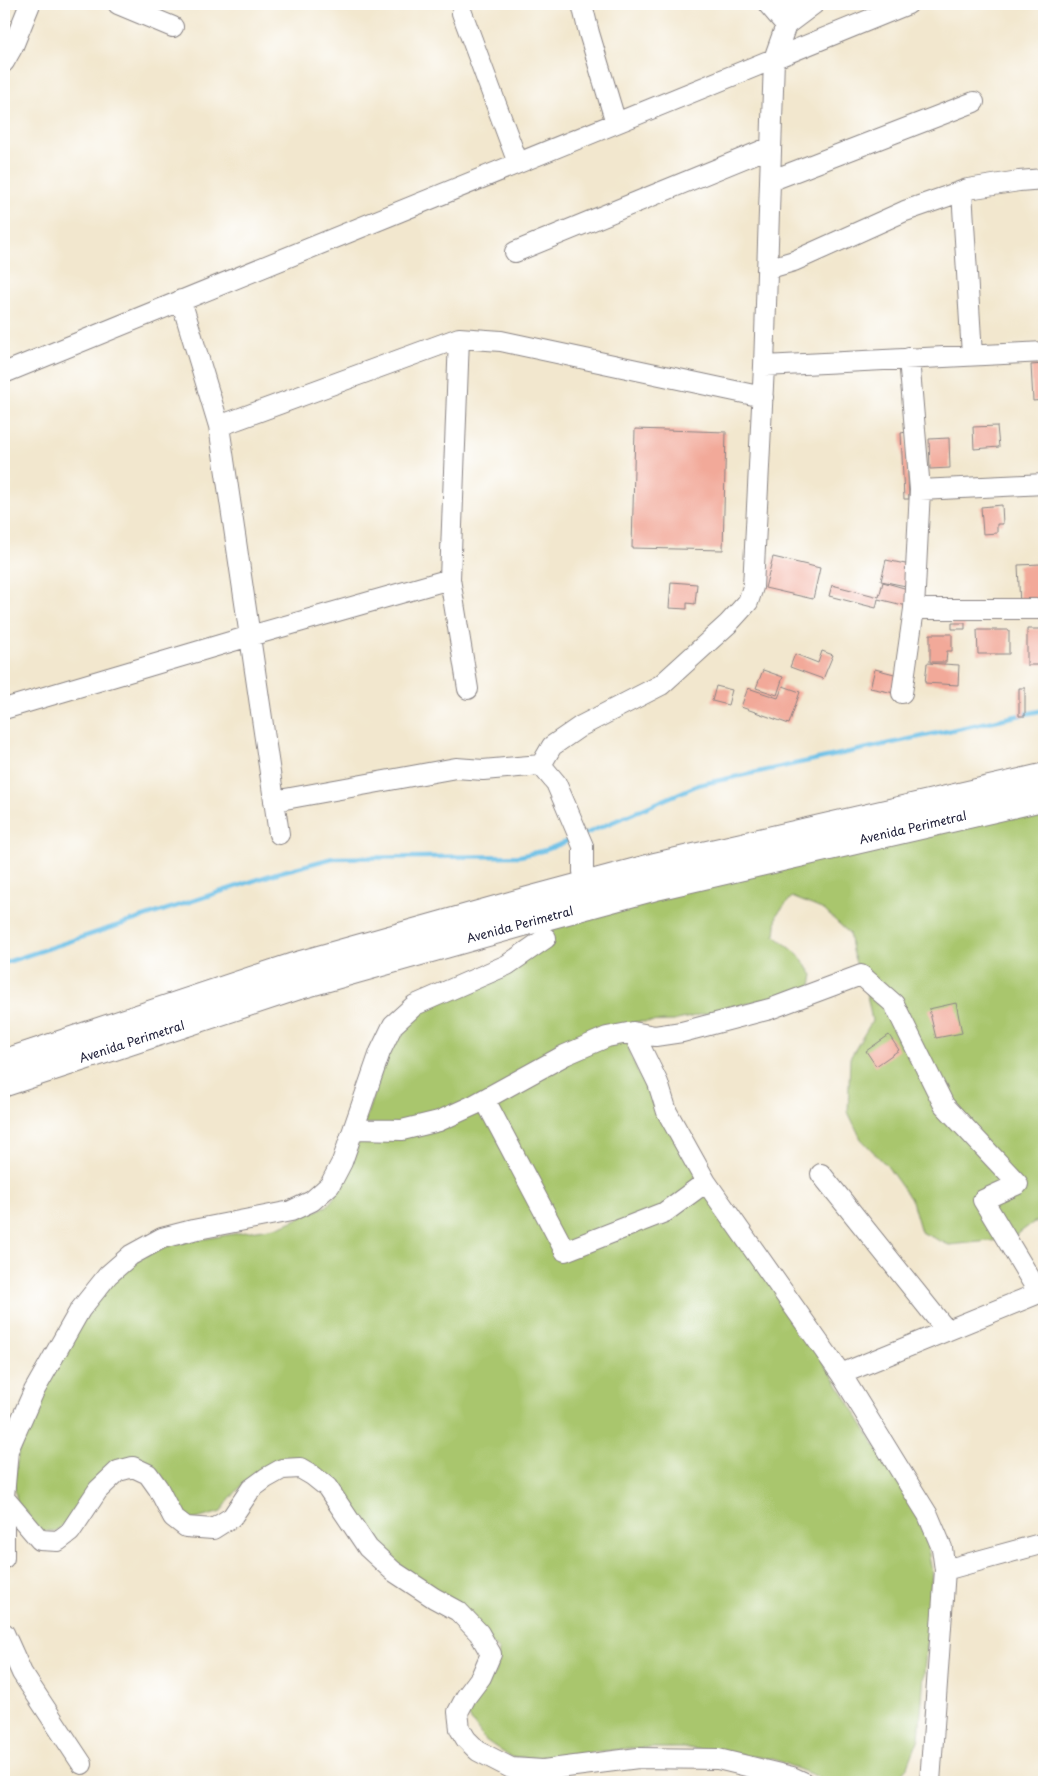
<svg xmlns="http://www.w3.org/2000/svg" width="1048" height="1786" font-family="'Playpen Sans',sans-serif">
<rect width="100%" height="100%" fill="#fff"/>
<filter id="ink" filterUnits="userSpaceOnUse"><feTurbulence type="fractalNoise" baseFrequency=".02" numOctaves="2"/><feDisplacementMap in="SourceGraphic" scale="10" xChannelSelector="R" yChannelSelector="G"/><feConvolveMatrix kernelMatrix="1 2 1 2 8 2 1 2 1" color-interpolation-filters="sRGB"/></filter>
<filter id="wash" filterUnits="userSpaceOnUse"><feTurbulence type="fractalNoise" baseFrequency=".0096" numOctaves="4" result="noise"/><feDisplacementMap in="SourceGraphic" scale="20" xChannelSelector="R" yChannelSelector="G"/><feGaussianBlur stdDeviation="1.12" result="paint"/><feColorMatrix in="noise" values="0 0 0 0 0 0 0 0 0 0 0 0 0 0 0 0 0 1.4 0 .05"/><feComposite in="paint" operator="in"/></filter>
<g filter="url(#wash)">
<rect width="100%" height="100%" fill="#f2e7ce"/>
<path fill="#a9c66d" stroke="#667454" d="M1044,797v425h-10l-23,17 -62,6 -28,-13 -9,-31 -25,-35 -26,-27 -13,-27 2,-54 22,-37 -5,-26 -15,-44 -3,-18 -25,-23 -32,-13 -15,17 -2,22 23,18 15,21 -2,11 -72,20 -66,15 -38,1 -8,21 9,25 23,47 173,260 82,133 13,35 5,29 -13,166 -11,28 -14,16h-72l-6,-6 -43,-17 -86,-11h-55l-88,10 -34,-1 -26,-18 -16,-23 6,-19 21,-25 4,-21 -84,-74 -22,-17 -93,-100c-7,0 -18,-3 -24,0 -20,8 -44,34 -55,52l-28,8 -12,-8 -16,-29 -16,-19 -28,-5 -17,13 -34,46 -13,13h-17l-23,-29 -3,-19 4,-28 8,-26 48,-95 35,-51 35,-27 30,-12 107,-18 46,-20 12,-15 16,-34 5,-22 31,-92 15,-20 22,-17 93,-55 23,-32z"/>
<g fill="none" stroke-linecap="round" stroke-linejoin="round">
<path stroke="#68bee5" stroke-width="4.5" d="M585,834l113,-49 346,-75
M4,963l273,-90 56,-15 187,-2 26,-6 29,-12"/>
</g>
<g id="blocks">
<path fill="#f2a999" d="M1044,364v36l-11,1 -2,-36z
M997,426l2,21 -25,2 -1,-22z
M635,429l91,3 -3,118 -91,-2z
M906,432l3,67h-5l-3,-66z
M949,438l1,30 -20,1 -1,-30z
M1002,505l1,19h-6v9l-14,1 -2,-27z
M773,557l47,11 -7,31 -48,-11z
M886,560l29,6 -4,21 -30,-6z
M1041,564l1,42h-22l-2,-41z
M1042,571h2v19h-1z
M671,582l26,2 -2,20 -8,-1v6l-18,-1z
M883,582l28,8 -4,16 -29,-7 -2,9 -47,-12 3,-11 47,12z
M952,623h13v6h-13z
M1027,629h17v36h-17z
M977,630h32v24h-31z
M930,634h22v17h-5l-1,11h-16z
M822,651l11,4 -10,24 -33,-12 5,-13 23,9z
M927,663l32,2 -1,20 -33,-2z
M875,669l23,6 -4,18 -24,-5z
M763,670l20,7 -6,18 -21,-7z
M716,686l16,4 -4,15 -16,-4z
M783,686l17,6 -11,32 -48,-17 7,-19 30,10z
M1019,688h6v28h-6z
M956,1003l6,30 -26,5 -7,-29z
M889,1035l10,15 -23,16 -10,-15z"/>
</g>
</g>
<g filter="url(#ink)">
<use href="#blocks" fill-opacity="0" stroke="#8a8484" stroke-width="1"/>
<g fill="none" stroke-linecap="round" stroke-linejoin="round">
<g stroke="#8a8484" stroke-width="22">
<path id="minor" d="M118,4l55,23
M582,4l7,29 27,90
M462,13l56,150
M786,25l28,-21
M4,62l9,-16 17,-42
M770,181l204,-79
M962,191l10,164
M515,252l256,-105
M767,269l27,-8 111,-50 63,-22 51,-8 25,-2
M181,300l38,126 60,408
M459,338l-9,241 18,110
M764,366l280,-14
M4,373l904,-369
M219,426l240,-88 42,3 262,56
M920,490l124,-6
M914,609h130
M902,693l12,-84 6,-119 -11,-132
M4,709l246,-73 200,-57
M274,801l182,-33 27,2 58,-5
M583,872v-26l-27,-63 -15,-18 11,-19 29,-20 80,-41 67,-61 20,-22 5,-15 11,-221 10,-307 12,-34 -18,-21
M633,1032l25,51 9,29 39,70 135,192 59,96 28,45 14,33 3,22 -15,212
M485,1100l80,151 100,-39 41,-30
M354,1129l48,1 37,-9 35,-16 91,-50 42,-18 26,-5 22,4 27,-4 88,-23 91,-34 33,29 50,101 74,79 -35,16 56,93
M821,1174l126,157
M841,1374l203,-83
M4,1497l4,-47 26,-59 46,-81 28,-35 23,-20 31,-17 31,-8 98,-19 21,-10 18,-16 12,-23 38,-110 13,-27 22,-20 92,-40 39,-27
M4,1498l36,42 18,1 12,-9 28,-42 20,-19 15,-4 15,7 10,14 15,29 13,10 27,2 19,-12 19,-28 15,-11 16,-9 18,-1 12,7 15,12 41,61 25,23 41,27 24,13 21,22 12,21 -10,23 -15,20 -8,15 2,17 6,10 12,12 33,17 32,2 95,-12 80,1 74,18 11,5
M4,1503v55
M945,1570l99,-27
M4,1633l18,40 60,91"/>
</g>
<g stroke="#8a8484" stroke-width="27">
<path id="major" d="M4,1062l288,-96 227,-64 134,-36 391,-90
M4,1084l294,-97 227,-64 133,-36 386,-89"/>
</g>
<use href="#minor" stroke="#fff" stroke-width="20"/>
<use href="#major" stroke="#fff" stroke-width="25"/>
</g>
</g>
<g text-anchor="middle" stroke-width="5" stroke-linejoin="round" paint-order="stroke">
<g font-size="12" fill="#22223b" stroke="#fff">
<text transform="translate(913 828) rotate(-13)" y="4">Avenida Perimetral</text>
<text transform="translate(520 925) rotate(-15)" y="4">Avenida Perimetral</text>
<text transform="translate(132 1042) rotate(-18)" y="4">Avenida Perimetral</text>
</g>
</g>
<rect width="1048" height="1786" fill="none" stroke="#fff" stroke-width="20"/>
</svg>
